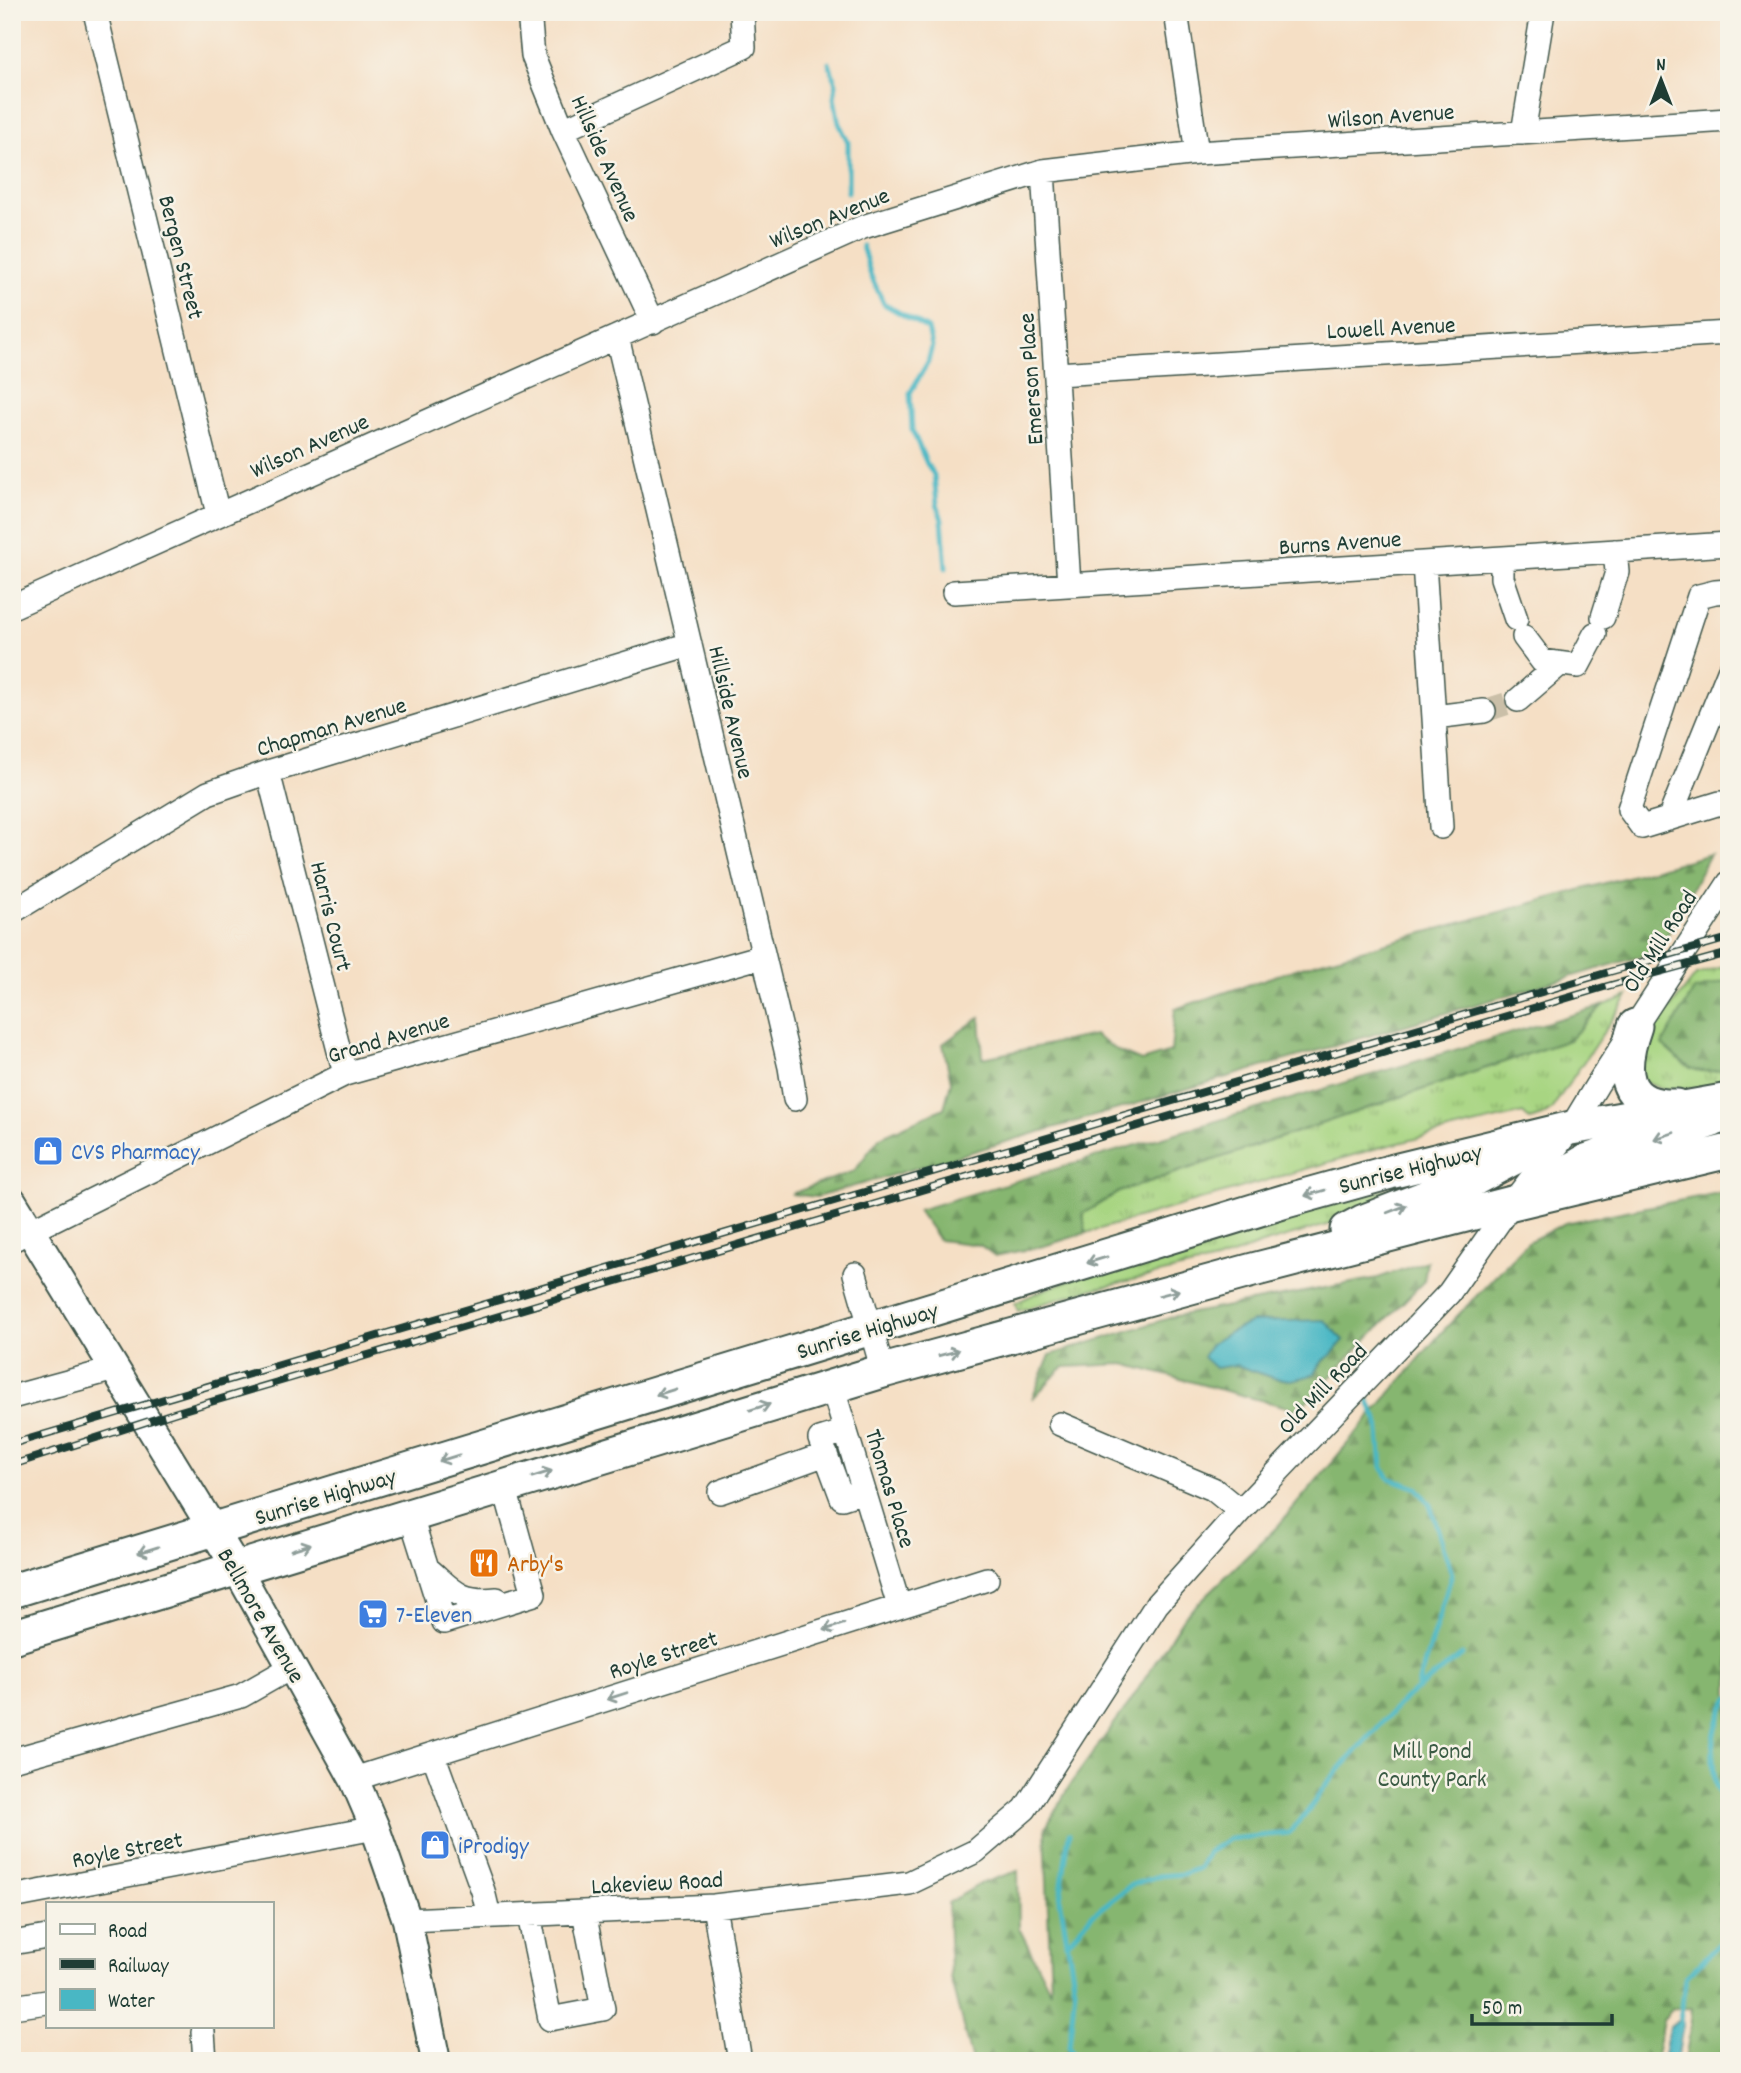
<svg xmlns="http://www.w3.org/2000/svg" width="1741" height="2073" font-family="Dekko,sans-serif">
<defs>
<pattern id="grass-tufts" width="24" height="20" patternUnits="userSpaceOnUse" patternTransform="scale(1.75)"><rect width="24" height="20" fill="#a8d582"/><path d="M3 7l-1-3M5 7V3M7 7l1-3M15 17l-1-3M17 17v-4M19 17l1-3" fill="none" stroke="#88ae6b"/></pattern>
<pattern id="forest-firs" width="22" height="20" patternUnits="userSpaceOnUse" patternTransform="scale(1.75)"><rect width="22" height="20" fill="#86b670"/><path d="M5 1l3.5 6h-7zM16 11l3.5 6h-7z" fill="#6d955d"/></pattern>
</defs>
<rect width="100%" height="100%" fill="#f7f3e8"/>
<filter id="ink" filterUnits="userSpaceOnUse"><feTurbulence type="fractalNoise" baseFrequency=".0143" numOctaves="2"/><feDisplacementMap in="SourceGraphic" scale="14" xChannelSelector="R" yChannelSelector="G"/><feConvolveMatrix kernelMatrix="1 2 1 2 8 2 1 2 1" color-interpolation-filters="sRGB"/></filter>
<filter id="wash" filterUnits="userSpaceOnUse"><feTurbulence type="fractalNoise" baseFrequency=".00686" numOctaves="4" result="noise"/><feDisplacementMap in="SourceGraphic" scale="28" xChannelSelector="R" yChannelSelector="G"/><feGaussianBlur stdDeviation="1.57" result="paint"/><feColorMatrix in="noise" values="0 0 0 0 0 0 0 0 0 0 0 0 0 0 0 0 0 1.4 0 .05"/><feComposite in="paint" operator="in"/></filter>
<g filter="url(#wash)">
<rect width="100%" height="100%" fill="#f5dfc5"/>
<path fill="url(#grass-tufts)" stroke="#64895b" stroke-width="2" d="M1729,965v118c-29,4 -62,14 -87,-3l-2,-21 11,-26 45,-58z
M1628,996l-77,114 -9,6 -12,4 -7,-7 -149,36 -288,84 -4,-19 37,-22 450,-152 33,-34z
M1461,1168l2,8 -133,48 -68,20 -46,17 -124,28 -74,22 -3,-8 28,-13 40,-15z"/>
<path fill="url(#forest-firs)" stroke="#527a52" stroke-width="2" fill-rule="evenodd" d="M1710,854l-51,97 -842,246 -26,-3 63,-23 26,-34 64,-29 7,-26 -8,-38 37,-27 3,41 111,-23 26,17 21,9 30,-9 4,-43 139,-46z
M1729,980v89c-37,7 -41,-1 -67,-24l32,-55z
M1602,1006l-33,34 -450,152 -36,22 3,19 -42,13 -49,10 -15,-11 -41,-5 -21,-30z
M1729,1191v870h-44l5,-31 2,-22 -20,1 -9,11 -8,41h-683l-22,-84 -2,-74 32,-19 38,-13 1,57 32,64 -6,-163 26,-46 59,-81 54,-85 94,-91 163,-193 87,-91 37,-19z
M1427,1261l-3,20 -126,129 -174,-46 -59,3 -5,3 -28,29 18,-44 126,-39 202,-38zM1324,1321l20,19c-10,11 -21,20 -29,33l-24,7 -17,-2 -38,-13 -21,3 15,-36 22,-10z"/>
<path fill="#49b7c4" stroke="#347a7c" stroke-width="2" d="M1324,1320l20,20 -13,15 -9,7 -7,11 -6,3 -18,4 -17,-2 -38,-13 -21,3 -12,-11 8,-13 19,-12 22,-10z
M1681,2017l2,7 -6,37h-14l6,-34z"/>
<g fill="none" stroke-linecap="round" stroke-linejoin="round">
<path stroke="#49b7c4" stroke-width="5" d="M829,63l7,21 -2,14 5,25 9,19v50
M862,246l9,30 13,28 44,25 4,17 -4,16 -18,31 2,37 15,34 7,11 3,29 5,16 4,48
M1368,1400l10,21 4,46 7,11 28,10 13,17 22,69 -35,114
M1729,1698c-17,25 -19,58 -13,87 2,8 9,17 13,25
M1069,1834l-9,65 15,89 -6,59 7,14
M1067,1943l25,-28 39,-30 27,-9 25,-2 16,-6 9,-16 21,-13 60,-6 21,-25 17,-25 78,-85 57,-43
M1680,2021l6,-44 43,-43"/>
</g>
</g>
<g filter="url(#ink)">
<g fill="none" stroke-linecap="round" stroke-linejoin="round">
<path stroke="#cabfa8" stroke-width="23" stroke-dasharray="23 11" stroke-linecap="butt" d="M1484,711l34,-11"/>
<g stroke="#3f554a" stroke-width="26">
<path id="minor" d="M95,12l123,502
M529,12l4,44 30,74 90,192
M1176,12l21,141
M563,130l181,-83 -2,-35
M1523,133l20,-121
M1043,171l26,414
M617,337l173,730 5,32
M1057,374l672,-41
M1502,559v19l14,41
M1424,563l17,264
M1729,591l-14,1 -16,4 -70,213 13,18 78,-24 9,3
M954,592l775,-48
M12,607l851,-380 180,-56 154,-18 532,-33
M1603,617l14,-45 -2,-21
M1524,637l18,24 36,5 17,-32
M1518,700l42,-36
M1434,717l50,-6
M268,772l77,302
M1669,819l60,-148
M12,912l196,-119 60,-21 422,-128
M12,1240l333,-166 418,-118
M855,1274l28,97
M832,1386l67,220
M12,1397l103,-28
M1060,1424l153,65 27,22
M846,1431l-26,8 22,59 22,-7
M720,1492l106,-38
M410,1514l34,108 90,-28 -30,-109
M427,1568c27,23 32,35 70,31
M433,1754l50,137 6,25
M12,1760l229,-64 51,-29
M354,1779l633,-200
M12,1897l363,-69
M714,1906l26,155
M529,1915l21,104 53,-10 -19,-97
M407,1920l307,-14 195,-23 67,-32 49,-42 132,-205 83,-93 209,-218 63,-90 59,-75 26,-43 132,-202
M12,1943l35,-6
M12,2007l35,-5
M203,2032l2,29"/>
</g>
<g stroke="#3f554a" stroke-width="32">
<path id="major" d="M12,1201l224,366 118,212 21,49 32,92 29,141"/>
</g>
<g stroke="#3f554a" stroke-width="37">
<path id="highway" d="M1635,1026c-15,43 -15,82 42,80
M1545,1185l41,-24 127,-41
M1347,1230l15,-8 114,-44 49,-26
M12,1591l1274,-390 104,-29 181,-44 158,-28
M12,1637l871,-266 370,-101 259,-67 217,-52"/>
</g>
<use href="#minor" stroke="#fff" stroke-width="23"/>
<use href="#major" stroke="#fff" stroke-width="28"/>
<use href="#highway" stroke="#fff" stroke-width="33"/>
<g stroke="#1f3d34" stroke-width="8">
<path id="rail" d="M12,1444l1597,-472 120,-34
M12,1465l165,-53 1427,-425 125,-34"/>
</g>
<use href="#rail" stroke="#f7f3e8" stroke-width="5" stroke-dasharray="16" stroke-linecap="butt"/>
</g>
<defs><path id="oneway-shaft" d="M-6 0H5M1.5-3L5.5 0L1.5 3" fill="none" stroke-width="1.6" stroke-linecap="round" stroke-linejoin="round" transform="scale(1.75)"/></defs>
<g stroke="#8f9e9a">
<use href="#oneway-shaft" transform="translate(1664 1136) rotate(162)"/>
<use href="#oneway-shaft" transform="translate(1315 1193) rotate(164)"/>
<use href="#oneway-shaft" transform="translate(1397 1209) rotate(-21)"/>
<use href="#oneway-shaft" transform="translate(1097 1260) rotate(163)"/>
<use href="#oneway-shaft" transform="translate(1169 1293) rotate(-15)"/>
<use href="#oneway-shaft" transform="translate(949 1353) rotate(-15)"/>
<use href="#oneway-shaft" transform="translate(666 1392) rotate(163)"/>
<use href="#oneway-shaft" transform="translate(760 1407) rotate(-17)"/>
<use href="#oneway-shaft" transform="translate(449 1458) rotate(163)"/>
<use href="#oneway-shaft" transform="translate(542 1474) rotate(-17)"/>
<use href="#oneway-shaft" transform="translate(301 1547) rotate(-17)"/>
<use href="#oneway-shaft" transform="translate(148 1550) rotate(163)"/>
<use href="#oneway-shaft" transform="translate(834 1627) rotate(162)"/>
<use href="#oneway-shaft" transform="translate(617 1696) rotate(162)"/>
</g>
</g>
<defs>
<g id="shop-square" transform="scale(1.575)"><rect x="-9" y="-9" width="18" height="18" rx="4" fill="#3f7fe0" stroke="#f7f3e8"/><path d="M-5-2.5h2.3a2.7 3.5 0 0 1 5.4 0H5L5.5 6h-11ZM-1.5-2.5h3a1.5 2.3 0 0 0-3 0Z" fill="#fff"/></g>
<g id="restaurant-square" transform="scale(1.575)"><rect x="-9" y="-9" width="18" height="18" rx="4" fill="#e8710a" stroke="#f7f3e8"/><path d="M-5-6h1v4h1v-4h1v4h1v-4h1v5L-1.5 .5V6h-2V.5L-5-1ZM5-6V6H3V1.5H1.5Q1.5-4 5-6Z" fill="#fff"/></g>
<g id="supermarket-square" transform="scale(1.575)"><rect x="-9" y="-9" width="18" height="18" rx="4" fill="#3f7fe0" stroke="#f7f3e8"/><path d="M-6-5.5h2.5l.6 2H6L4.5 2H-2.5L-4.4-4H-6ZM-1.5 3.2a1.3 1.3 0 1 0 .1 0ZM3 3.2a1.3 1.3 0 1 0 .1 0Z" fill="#fff"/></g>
</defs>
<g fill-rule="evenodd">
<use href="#shop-square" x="48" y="1151"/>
<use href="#restaurant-square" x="484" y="1563"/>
<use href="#supermarket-square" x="373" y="1614"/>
<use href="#shop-square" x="435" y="1845"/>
</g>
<g text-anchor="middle" stroke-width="5" stroke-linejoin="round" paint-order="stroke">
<g font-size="24" fill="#1f3d34" stroke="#f7f3e8">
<text transform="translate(1391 115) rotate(-4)" y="8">Wilson Avenue</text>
<text transform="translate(606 158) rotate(66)" y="8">Hillside Avenue</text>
<text transform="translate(829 217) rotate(-22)" y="8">Wilson Avenue</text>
<text transform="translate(182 257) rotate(76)" y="8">Bergen Street</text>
<text transform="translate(1391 327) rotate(-3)" y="8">Lowell Avenue</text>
<text transform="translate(1030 379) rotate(-94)" y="8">Emerson Place</text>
<text transform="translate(309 445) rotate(-24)" y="8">Wilson Avenue</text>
<text transform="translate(1340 542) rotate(-4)" y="8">Burns Avenue</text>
<text transform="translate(732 712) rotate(77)" y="8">Hillside Avenue</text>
<text transform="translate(331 726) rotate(-17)" y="8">Chapman Avenue</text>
<text transform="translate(332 916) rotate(76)" y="8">Harris Court</text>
<text transform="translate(1659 941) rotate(-57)" y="8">Old Mill Road</text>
<text transform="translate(388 1037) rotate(-17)" y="8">Grand Avenue</text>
<text transform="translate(1410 1168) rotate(-14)" y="8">Sunrise Highway</text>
<text transform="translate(867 1330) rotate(-17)" y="8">Sunrise Highway</text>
<text transform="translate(1322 1388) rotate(-46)" y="8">Old Mill Road</text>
<text transform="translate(891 1488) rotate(73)" y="8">Thomas Place</text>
<text transform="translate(325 1496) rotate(-17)" y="8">Sunrise Highway</text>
<text transform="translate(262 1615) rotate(60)" y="8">Bellmore Avenue</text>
<text transform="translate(663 1654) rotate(-18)" y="8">Royle Street</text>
<text transform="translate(127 1849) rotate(-11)" y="8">Royle Street</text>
<text transform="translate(657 1882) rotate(-3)" y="8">Lakeview Road</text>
</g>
<g font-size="24" fill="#366cbe" stroke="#f7f3e8" text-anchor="start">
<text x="71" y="1159">CVS Pharmacy</text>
<text x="396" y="1622">7-Eleven</text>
<text x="458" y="1853">iProdigy</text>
</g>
<g font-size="24" fill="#c56008" stroke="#f7f3e8" text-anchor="start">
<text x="507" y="1571">Arby's</text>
</g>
<g font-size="24" fill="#3a5b44" stroke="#f7f3e8">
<text x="1432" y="1758">Mill Pond<tspan x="1432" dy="28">County Park</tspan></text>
</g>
</g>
<rect width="1741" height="2073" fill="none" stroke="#f7f3e8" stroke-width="42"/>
<rect x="46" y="1902" width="228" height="126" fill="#f7f3e8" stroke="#a1aaa0" stroke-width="2"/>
<rect x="60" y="1924" width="35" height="10" fill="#ffffff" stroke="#a1aaa0" stroke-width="2"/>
<text x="108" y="1937" font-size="21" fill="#1f3d34">Road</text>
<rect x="60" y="1959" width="35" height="10" fill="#1f3d34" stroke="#a1aaa0" stroke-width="2"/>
<text x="108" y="1972" font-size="21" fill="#1f3d34">Railway</text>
<rect x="60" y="1989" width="35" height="21" fill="#49b7c4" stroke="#a1aaa0" stroke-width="2"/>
<text x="108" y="2007" font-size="21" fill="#1f3d34">Water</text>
<g transform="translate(1661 80)" stroke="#f7f3e8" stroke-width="5" paint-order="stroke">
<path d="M0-5L12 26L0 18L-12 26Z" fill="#1f3d34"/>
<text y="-10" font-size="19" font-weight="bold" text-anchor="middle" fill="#1f3d34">N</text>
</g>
<path d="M1472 2014v10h140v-10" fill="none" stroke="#1f3d34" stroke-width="3.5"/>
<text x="1482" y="2014" font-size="21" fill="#1f3d34" stroke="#f7f3e8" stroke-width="5" paint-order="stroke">50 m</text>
</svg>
